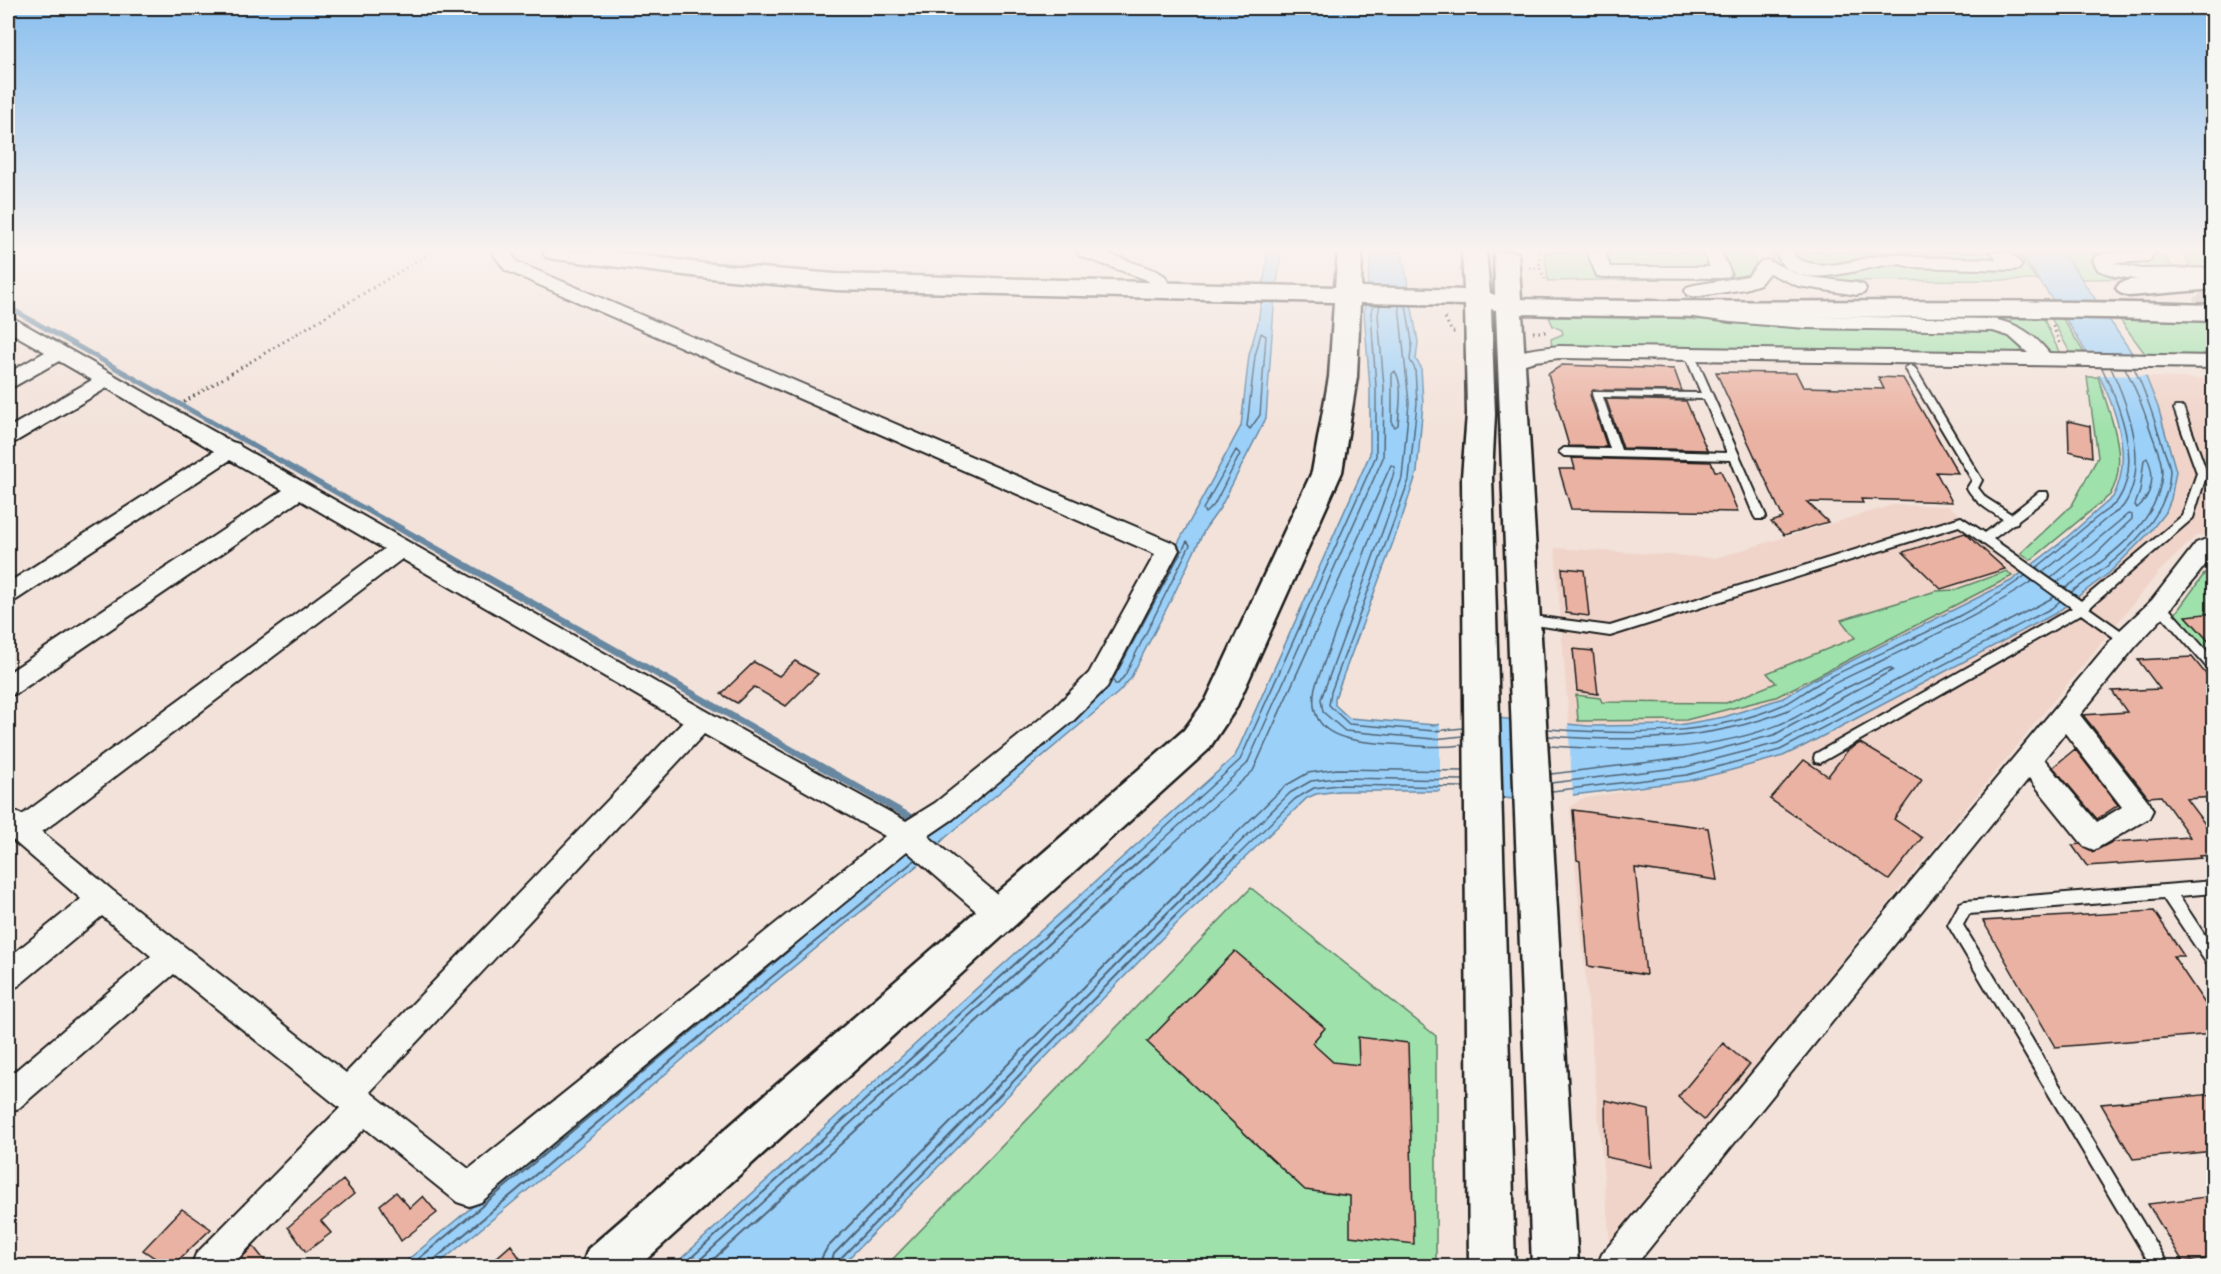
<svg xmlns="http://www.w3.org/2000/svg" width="2221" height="1274" font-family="'Gochi Hand',sans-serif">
<rect width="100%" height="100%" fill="#f2e2da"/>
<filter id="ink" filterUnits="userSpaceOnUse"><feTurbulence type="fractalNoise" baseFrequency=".0167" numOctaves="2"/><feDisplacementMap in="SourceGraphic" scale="12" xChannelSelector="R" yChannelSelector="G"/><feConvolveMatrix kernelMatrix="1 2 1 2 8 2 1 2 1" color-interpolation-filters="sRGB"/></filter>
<g filter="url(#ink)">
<path fill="#f0d4c9" d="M2146,377l67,2v155l-16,1 -38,37 -549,672 -40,-437 11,-8 124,-22 -35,-52 -101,-1 -14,-176 160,10 178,-53 55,1 127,91 17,-11 31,-25 43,-50 10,-40z"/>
<path fill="#9fe1ab" stroke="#5e7e64" stroke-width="1.5" d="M1545,252h205l6,11 -5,11 -23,4 -180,3z
M1769,252h248l20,28 -223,1 -39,-16z
M2063,252h74l-37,2 -8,6 5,6 73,12 -88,1z
M2154,252l10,5 11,12h-57l-8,-8h37l6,-3z
M2181,252h32v47z
M2050,316h11l24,38h-14z
M1549,317l123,1 163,11h154l16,3 19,15 -5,6 -336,-6 -17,4 -114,-2 -1,-10 12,-5 -1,-4 -9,-4z
M2043,317l17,37 -12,-3 -57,-31 -17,-2z
M2118,317l91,3 4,7v24l-14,4h-53z
M2087,377h11c11,36 33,82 12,118l-79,65 -10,-7 51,-48 26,-48z
M2213,562v97l-38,-45z
M2007,571l5,5 -236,121 -90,23 -108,1 -2,-26 24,3 2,4 124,1 50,-20 -9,-10 88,-35 -14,-18 95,-29 18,-1z
M1251,888l185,148v230h-550z"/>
<path fill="#9bd0f9" stroke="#6888a1" stroke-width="1.5" d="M1268,252h13l-7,55 -8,111 -46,90 -15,21 -32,67 -43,83 -11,13 -174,146 -26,26 -176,144 -167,142 -140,116h-36l678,-555 98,-164 65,-121 8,-71 9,-32z
M1372,252h30l16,90 -2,18 5,7 2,36 -6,69 -15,46 -67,180v7l14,13 86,7 61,-7 93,8 90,-1 45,-8 59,-19 32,-19 196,-98 48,-37 54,-47c39,-75 -54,-184 -93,-245h43l69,101 14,24 12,30 18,64 -5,28 -5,12 -17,22 -40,40 -53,40 -252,133 -21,10 -55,15 -40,10 -115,14 -60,4 -65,-8h-109l-23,3 -9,4 -141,136 -325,332h-168l284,-260 278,-250 135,-302v-66l-6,-76z"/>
<path fill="#f2e2da" d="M2085,354l52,1 11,21 -52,-1z
M1487,717l-9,81 -38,-3v-73z
M1510,718l58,3 5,77 -60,2z"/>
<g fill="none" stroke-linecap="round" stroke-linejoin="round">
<path stroke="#4f6474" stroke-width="1.5" d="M1399,305l10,98 -7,75 -81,221 2,13 22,19 89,8 29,-3
M1406,305l6,37 -2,18 5,9 2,34 -8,77 -78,212 -2,13 20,19 86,7 28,-3
M1261,333l5,3 -6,79 -10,14 -3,-3 8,-70z
M1395,371c9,15 4,37 3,54l-3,2 -3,-3v-50z
M1236,450l4,4 -26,51 -9,8 -2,-4z
M2147,458c9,17 5,38 -10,50l-2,-3 5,-14 4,-31z
M1187,541l3,4 -65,130 -7,9h-3l-2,-4z
M2036,568c22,-17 42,-36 64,-53 6,-5 13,-8 18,-15 25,-37 1,-96 -16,-132
M2043,572c22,-16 42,-36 63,-53 6,-5 14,-8 18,-14 26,-40 5,-98 -13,-137
M2051,578l77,-64 4,1v4l-37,36 -38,27
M2065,588c38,-27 96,-64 97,-116 0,-14 -7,-28 -11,-40 -7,-22 -15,-44 -26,-64
M2071,592c38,-25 98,-69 99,-120 0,-8 -4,-15 -6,-22 -9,-28 -17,-56 -30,-82
M1548,729c80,6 162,8 237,-25 11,-5 20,-13 31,-19 18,-11 38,-19 57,-28 52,-24 105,-47 152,-81
M1548,736c81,6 162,5 238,-25 13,-5 24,-14 36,-21 20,-11 41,-20 61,-30 51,-25 102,-47 149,-79
M1549,746c81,5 167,8 243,-27 11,-5 21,-13 31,-19 21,-12 44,-22 66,-32l4,2 -119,65 -90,23 -133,16
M1551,783l134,-16 93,-24 276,-146
M1552,791l135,-16 93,-25 272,-142 8,-7
M1132,858l108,-98 136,-304v-69l-5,-74 2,-8
M1143,858l104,-94 136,-306 1,-71 -6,-72 2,-10
M1157,858l96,-87 138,-306 4,2 -2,9 -78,211c-10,52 37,54 74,57 25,2 49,4 74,1
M1211,858l74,-72 23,-13 29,-4 126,2
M1224,858l66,-65 21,-12 26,-3 126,2
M1235,858l60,-59 19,-11 24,-3 125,2"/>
<path stroke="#4f6474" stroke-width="2" d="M410,1266l383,-319
M433,1266l2,-7 299,-251 181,-148
M682,1266l452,-410
M693,1266l452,-410
M706,1266l453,-410
M821,1266l1,-9 5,-9 386,-392
M830,1266l4,-12 322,-330 69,-68
M837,1266l2,-6 323,-331 74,-73"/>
<path stroke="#6888a1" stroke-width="5" d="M8,307l382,216"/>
<path stroke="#6888a1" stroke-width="7" d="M387,521l532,301"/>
</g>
<path fill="#eab2a2" stroke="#1c1c1c" stroke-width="1.5" d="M1562,365l112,4 8,22 -89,-1 -3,5 17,52 -38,-1 -21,-72z
M1716,372l80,1 7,14 81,2 -6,-12 25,1 55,95 -22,-1 16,30 -91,-3 2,4 -56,-1 21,20 -44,13 -13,-13 12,-4z
M1606,399l80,2 21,49 -84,-2z
M2068,421l22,5 2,31 -23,-6z
M1572,458l139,4 4,9h6l17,41 -167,-3 -12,-40h16z
M1965,533l40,36 -64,20 -38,-37z
M1562,568l22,2 5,46 -23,-3z
M2214,613v34l-28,-31z
M1573,649l20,2 5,43 -21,-3z
M2192,657l22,27v113l-28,2 28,37v19l-15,1 2,2 -114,8 -15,-21 8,-1 13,8 19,-10 78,-5 -29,-41 -13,1 -65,-82 44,-3 -15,-21 48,-2 -22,-29z
M795,661l23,13 -32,32 -32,-19 -17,16 -16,-9 33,-32 25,14z
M1860,743l62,37 -28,39 28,19 -33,42 -119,-81 34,-39 24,16 20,-26z
M2075,749l43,56 -21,14 -44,-52z
M1573,810l135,18 9,52 -82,-12 11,107 -58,-9 -8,-105 -3,-1z
M2154,911l30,45h-11l41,61v17l-159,13 -72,-126z
M1235,951l90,77 -13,15 21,19 26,3 -1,-28 50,6 6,201 -64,-8v-40l-45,-6 -158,-148z
M1723,1043l26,22 -45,55 -26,-23z
M2214,1094v57l-81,8 -32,-55z
M1605,1100l44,10 3,57 -46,-10z
M343,1180l11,14 -33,27 10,12 -25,19 -18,-25z
M396,1192l14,16 13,-12 14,17 -36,28 -21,-36z
M2214,1196v62l-31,4 -35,-58z
M182,1209l29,20 -39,37h-5l-24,-16z
M511,1245l14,21h-38z
M253,1246l16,20h-35z"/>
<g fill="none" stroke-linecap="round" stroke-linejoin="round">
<path stroke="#c7bab4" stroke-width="20" stroke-dasharray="20 10" stroke-linecap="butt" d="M2184,268l30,44"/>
<g stroke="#1c1c1c" stroke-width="4">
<path id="lane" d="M1689,350l5,3 72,163 -2,3h-8l-2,-3 -23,-56 -167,-4 -5,-4 5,-4 46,1 -18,-55 1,-2 108,1 -17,-40zM1603,397l101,2 23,54 -106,-3z
M1910,365l5,3 67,112 -4,8 8,10 25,16 28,-22h8l1,3 -1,3 -29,22 -1,3 -4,1 -20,15 88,62 101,-85 15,-43 -23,-64 1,-2h8l24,66 -14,45 -104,90 41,29 2,3 -2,3h-8l-41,-29 -261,149 -5,-1 -1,-4 1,-4 257,-146 -113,-82 -349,110 -89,-13 -2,-3 6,-5 85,11 351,-109 24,16 18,-14c-15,-9 -27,-16 -36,-31l5,-8 -67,-112z
M2160,602l4,1 50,56v14l-4,-2 -54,-62 -2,-3 2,-3z
M2214,881v12l-35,3 35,53v20l-5,-2 -46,-69 -194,16 -6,11 206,341h-18l-203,-341 12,-22 5,-2z"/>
</g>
<g stroke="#1c1c1c" stroke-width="4">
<path id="street" d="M492,252h18l7,10 659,282 3,6 -72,137 -34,34 -120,98 -25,17 83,70 4,9 -4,9 -10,4 -10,-4 -84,-73 -426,351 -12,4 -12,-4 -92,-74 -134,138h-40l5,-12 144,-146 -166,-134 -155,134 -11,4v-35l143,-121 -49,-40 -84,70 -10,4v-32l73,-59 -73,-63v-28l14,7 362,-266 -84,-49 -283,193 -9,3v-23l275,-183 -53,-30 -214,140 -8,3v-20l206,-132 -107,-63 -92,54 -7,2v-16l84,-48 -33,-19 -44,25 -7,1v-14l37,-21 -37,-21v-14l7,2 217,123 7,2 2,3 469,266 196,108 29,-18 120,-96 34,-34 66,-119 -650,-284zM402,559l281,163 -337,351 -234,-183 -70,-58zM704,734l181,102 -416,333 -99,-77z
M1077,252h27l53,19 8,5 7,14 -2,4h-14l-5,-11 -6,-4 -65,-23z
M1587,252h18l5,15h100l-7,-15h18l10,21 -3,4 -6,1 -119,-1 -6,-1z
M1776,252h18l2,6c41,21 81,-14 117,-1l84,2 -6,-7h19l12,13 -3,4 -6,1 -102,-3c-4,-1 -9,-3 -14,-3 -31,0 -106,35 -121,-12z
M2155,252l-6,9 -36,2 28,6 73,-1v10l-73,2 -27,-4 -16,-6 -5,-10 3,-4 13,-3z
M1767,260l36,16 54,7 7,2 2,4 -2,4 -7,2 -59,-9 -29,-13 -9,11 -15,5 -51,8 -7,-2 -2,-4 2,-4 7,-2 54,-9 13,-15z
M1693,306l113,10 187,3c25,5 40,14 56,34l165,3v12l-655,-10 -24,3 -23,7 -7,-2 -3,-4c9,-13 42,-14 57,-16l469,7 -19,-17 -16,-5 -187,-3 -76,-6 -44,-6 -2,-4 2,-4z
M2214,536v18l-46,58 -33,35 -55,68 69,87 4,8 -4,8 -55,32 -10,-4 -55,-68 -394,488h-38l5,-12 515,-621 35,-33 44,-57zM2065,733l57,74 -25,15 -53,-63z"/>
</g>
<g stroke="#1c1c1c" stroke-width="5">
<path id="secondary" d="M543,252h74l83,11 136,11 499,13 3,-35h24l-1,35 103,3 -2,-38h24l4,41 5,2 -1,-43h24l3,47c231,6 462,-2 693,6v16c-231,-9 -462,0 -692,-7l56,952h-46l-36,-956 -5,-1 4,105 -3,63 23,789h-46l-7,-789 5,-63 -2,-109 -105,-2 -3,74 -15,95 -106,236 -28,42 -569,516h-57l6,-17 596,-519 22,-30 106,-228 17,-95 5,-75 -498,-12 -136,-13 -145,-18 -9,-2z
M2214,273v16l-85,7 -9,-3 -4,-5 4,-5 9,-3z"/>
</g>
<path stroke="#1c1c1c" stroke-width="3" stroke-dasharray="1.5 4" stroke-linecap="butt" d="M1539,252l1,16
M1529,268h11l5,11
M1445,318l7,14h4
M2053,326l7,18
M1533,332h14
M184,402l248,-150"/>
<use href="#lane" fill="#f6f6f2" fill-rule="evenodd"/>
<use href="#street" fill="#f6f6f2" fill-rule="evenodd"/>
<use href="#secondary" fill="#f6f6f2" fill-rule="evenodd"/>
</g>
</g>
<linearGradient id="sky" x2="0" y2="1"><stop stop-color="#89bfef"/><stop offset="0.58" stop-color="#f9f2ee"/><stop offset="1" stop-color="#f9f2ee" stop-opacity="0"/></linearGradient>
<rect width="2221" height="431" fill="url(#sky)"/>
<rect width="2221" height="1274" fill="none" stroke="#f6f6f2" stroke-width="30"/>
<rect x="15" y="15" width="2191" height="1244" fill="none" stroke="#1c1c1c" stroke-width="2" filter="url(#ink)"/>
</svg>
